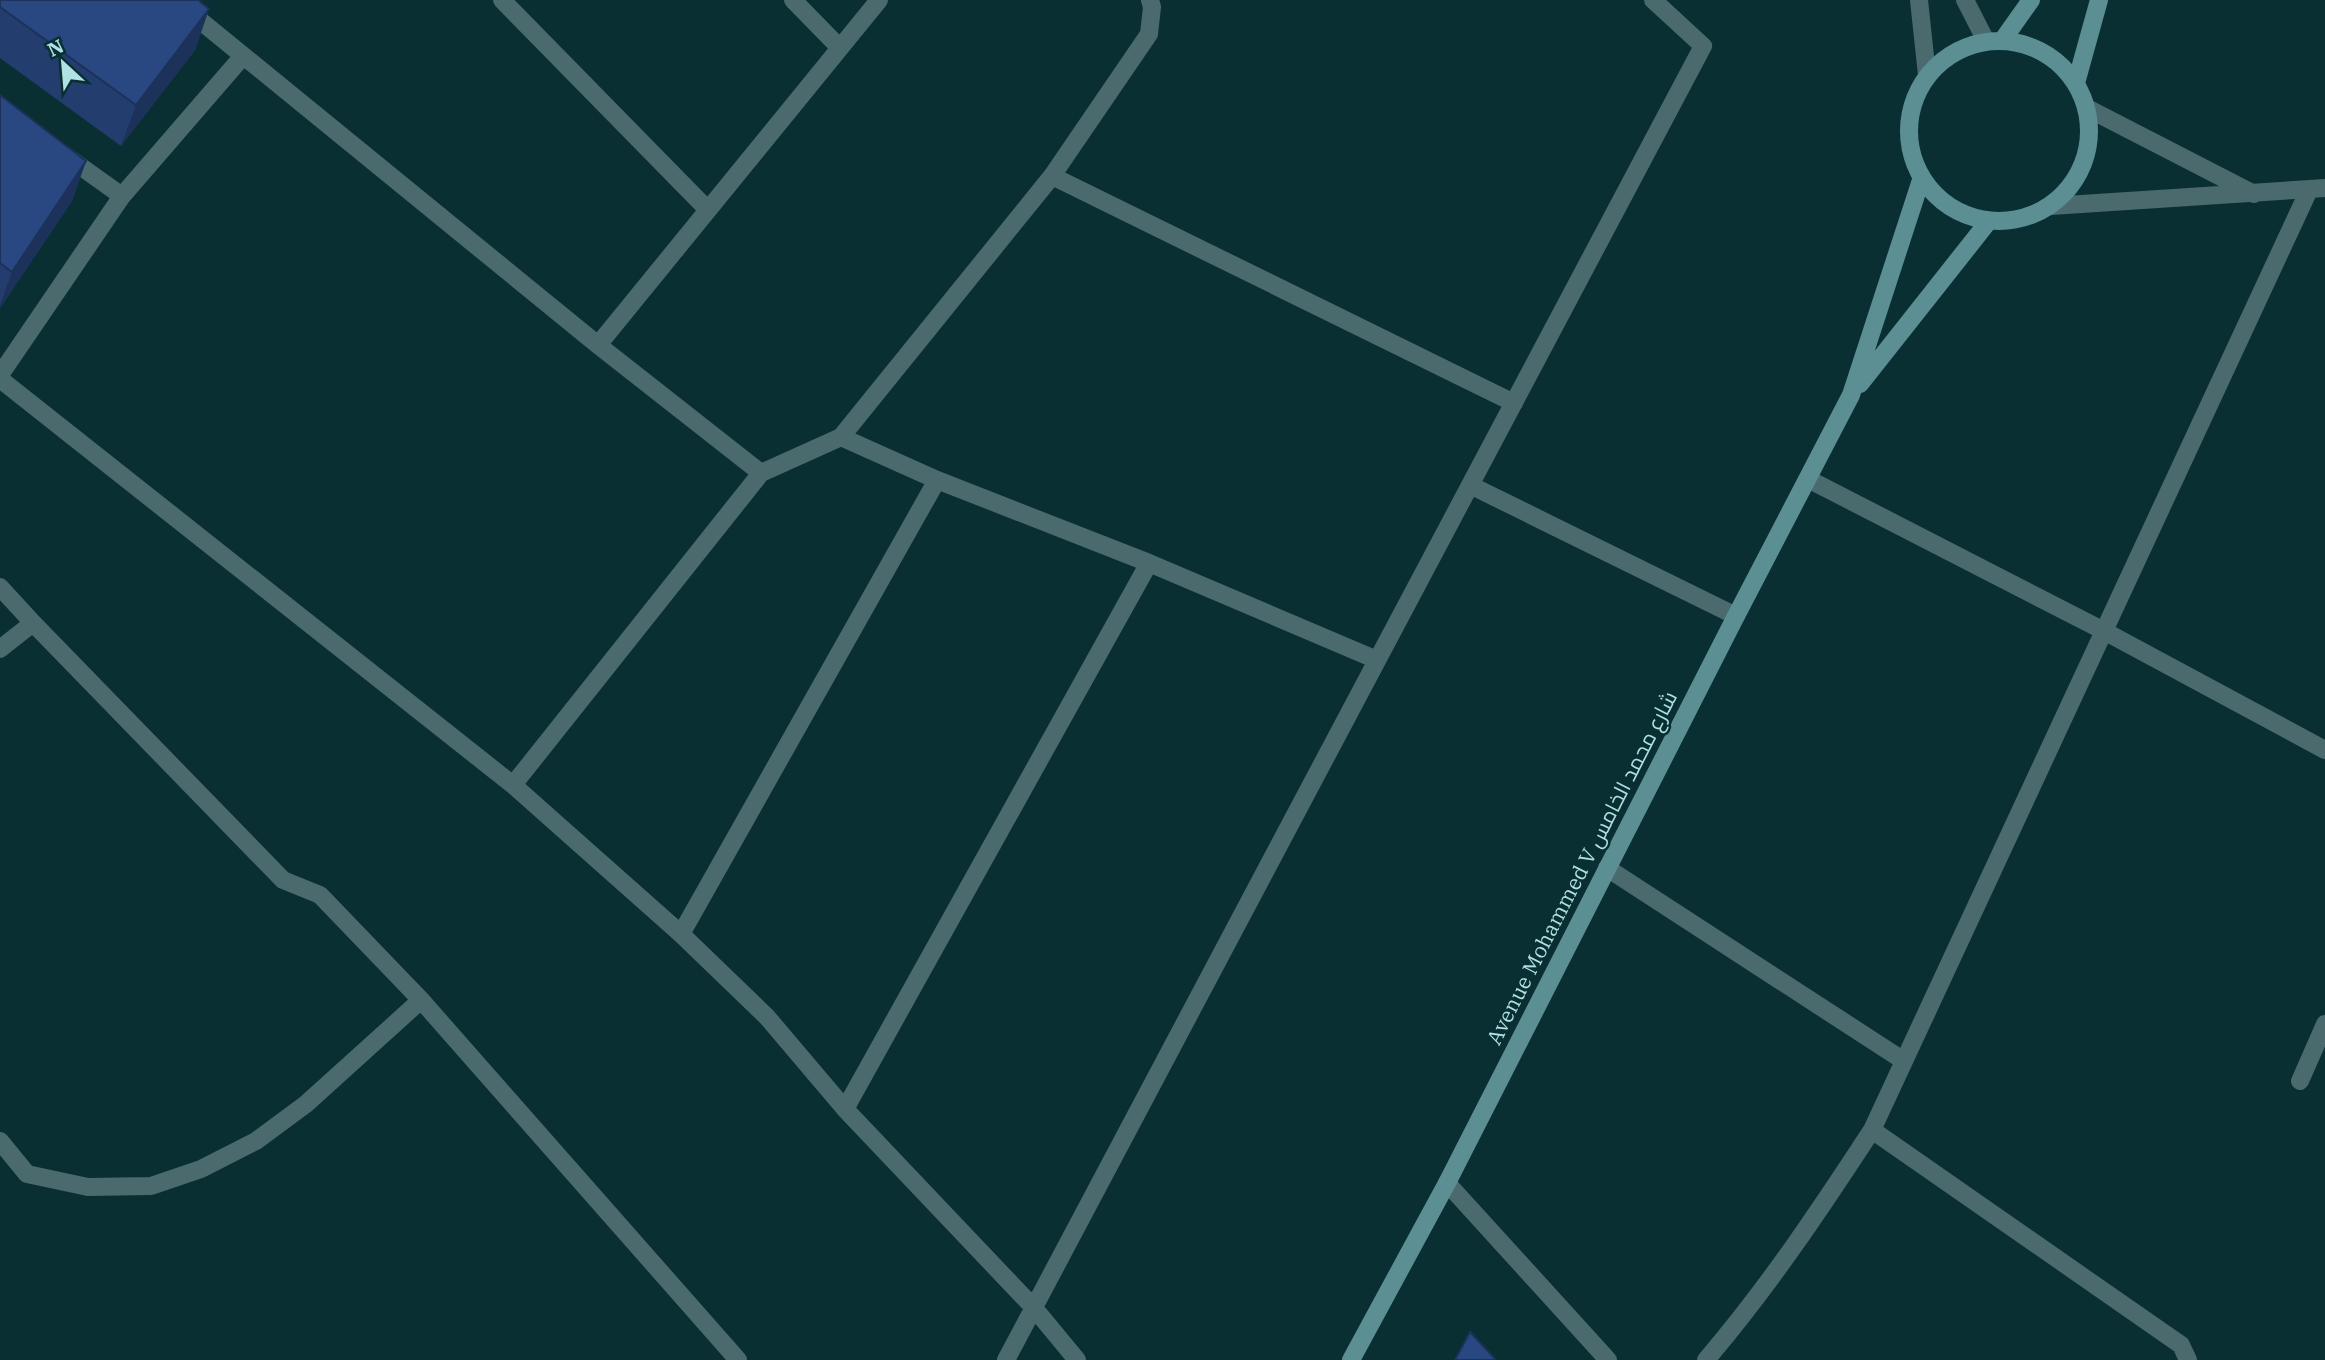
<svg xmlns="http://www.w3.org/2000/svg" width="2325" height="1360" font-family="'IBM Plex Serif',Cairo,serif">
<rect width="100%" height="100%" fill="#0a2f32"/>
<g fill="none" stroke-linecap="round" stroke-linejoin="round">
<path stroke="#4b6a6d" stroke-width="18" d="M175,0l423,345 163,128
M502,0l206,210
M793,0l47,48
M1919,0l8,75
M1965,0l21,41
M66,156l56,40
M1052,176l462,227
M598,345l281,-345
M0,375l122,-179 121,-140
M0,379l513,406 168,149 86,83 78,92 189,199 43,52
M841,437l96,43 212,83 228,97
M1808,479l296,152 221,119
M1470,485l266,131
M0,587l33,36 250,257 37,15 101,105 317,360
M0,649l33,-26
M513,785l248,-312 80,-36 211,-261 97,-142 3,-27 -2,-7
M1607,868l297,193
M681,934l256,-454
M2300,1081l25,-57
M845,1109l304,-546
M1872,1130l309,215 7,15
M0,1141l27,33 61,13 63,-1 50,-17 55,-28 50,-37 115,-104
M1447,1183l161,177
M1006,1360l697,-1314 -50,-46
M1706,1360c63,-74 113,-149 166,-230l437,-940"/>
<path stroke="#4b6a6d" stroke-width="18" d="M2087,108l167,86
M2051,206l274,-18"/>
<path stroke="#5b8f93" stroke-width="18" d="M1909 131a90 90 0 1 1 180 0a90 90 0 1 1-180 0Z
M2002,41l29,-41
M2076,83l23,-83
M1860,384l128,-162
M1351,1360l96,-177 289,-567 115,-221 70,-215"/>
</g>
<path fill="#233d6e" d="M0,0l209,9 -14,41 -74,96 -121,-88z
M0,95l86,66 -14,40 -72,107z"/>
<path fill="#1d325a" d="M209,9l-14,41 -74,96 15,-41z
M86,161l-14,40 -72,107v-3l12,-33z"/>
<path fill="#294780" stroke="#1d325a" stroke-width="2" d="M0,0h198l11,9 -73,96 -136,-98z
M0,95l86,66 -74,111 -12,-9z
M1470,1332l26,28h-41z"/>
<g text-anchor="middle" stroke-width="5" stroke-linejoin="round" paint-order="stroke">
<g font-size="21" fill="#afe1e5" stroke="#0a2f32">
<text transform="translate(1582 868) rotate(-63)" y="7">Avenue Mohammed V شارع محمد الخامس</text>
</g>
</g>
<g transform="translate(63 63) rotate(334)" stroke="#0a2f32" stroke-width="5" paint-order="stroke">
<path d="M0-5L12 26L0 18L-12 26Z" fill="#afe1e5"/>
<text y="-10" font-size="19" font-weight="bold" text-anchor="middle" fill="#afe1e5">N</text>
</g>
</svg>
